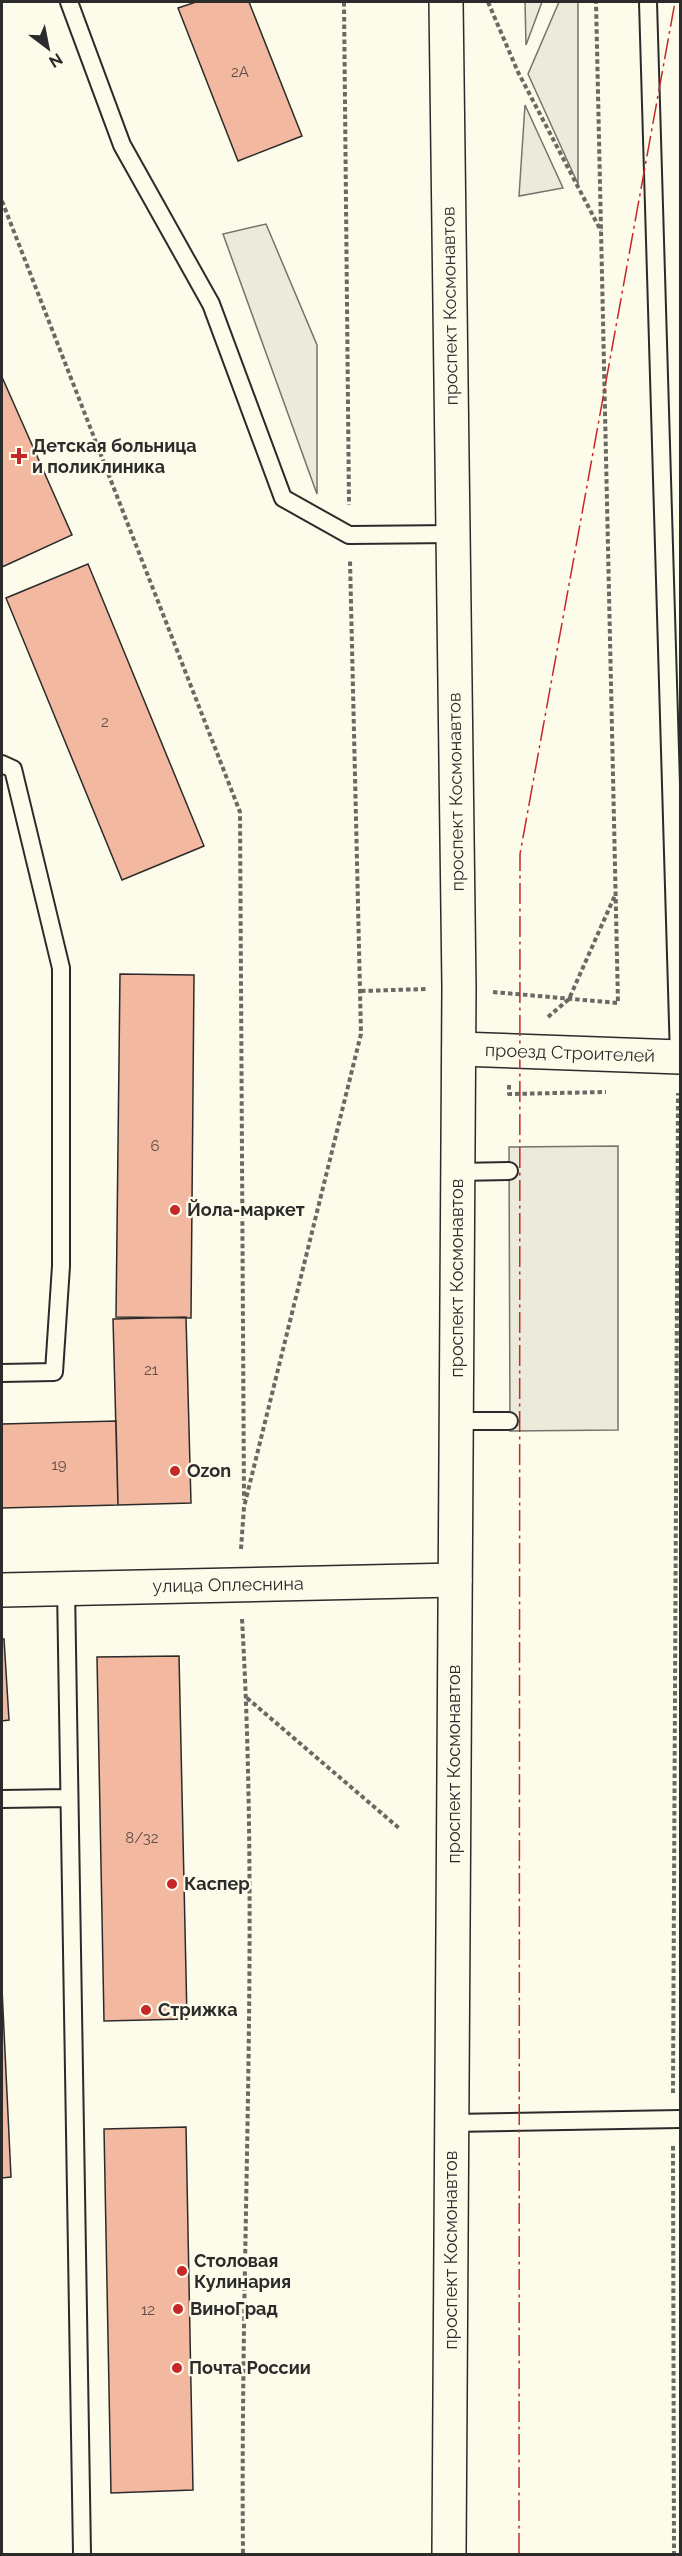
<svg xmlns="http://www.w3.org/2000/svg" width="682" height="2556" font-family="Raleway,sans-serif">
<rect width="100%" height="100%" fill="#fdfbea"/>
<path fill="#ecebdb" stroke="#74746e" stroke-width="1.5" d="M525,2h17l-16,43z
M559,2h19v182l-50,-110z
M525,105l38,83 -44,8z
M266,224l51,121v149l-94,-260z"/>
<path fill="#eceadb" stroke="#74746e" stroke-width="1.5" d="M618,1146v284l-108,1 -1,-284z"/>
<path fill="#f2b8a0" stroke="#2b2b2b" stroke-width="1.5" d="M196,2h53l53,134 -64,25 -60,-153z
M2,377l70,158 -70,32z
M88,564l116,282 -82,34 -116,-282z
M120,974l74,1 -3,343 -75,-1z
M186,1317l5,186 -73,2 -5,-186z
M116,1421l2,84 -116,3v-84z
M2,1639h2l5,81 -7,1z
M179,1656l8,363 -83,2 -7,-364z
M2,1989l9,188 -9,1z
M186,2127l7,363 -82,3 -7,-364z"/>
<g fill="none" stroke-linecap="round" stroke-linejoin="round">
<g stroke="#2b2b2b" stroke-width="20">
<path id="service" d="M69,2l53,143 89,159 72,194 66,37 104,-1
M648,2l31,1055
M2,764l11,5 48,199v298l-7,106 -52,1
M458,1172l51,-1
M456,1421h53
M66,1588l16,966
M2,1799l67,-1
M452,2123l228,-4"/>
</g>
<g stroke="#2b2b2b" stroke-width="36">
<path id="minor" d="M459,1049l221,8"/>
</g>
<g stroke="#2b2b2b" stroke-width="36">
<path id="tertiary" d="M2,1590l453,-10"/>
</g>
<g stroke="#2b2b2b" stroke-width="36">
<path id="secondary" d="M446,2l13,986 -10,1566"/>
</g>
<path stroke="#6a6964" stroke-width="4" stroke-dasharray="4.5 3" stroke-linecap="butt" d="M344,2l5,503
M488,2l30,70 83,159
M2,201l238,611 4,688
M361,991l65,-2
M493,992l125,11 -22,-1001
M548,1017l21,-18 47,-106
M509,1085v9l97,-2
M241,1549l3,-42 117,-473 -11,-474
M242,1619c18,312 -2,624 1,935
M247,1698l153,131
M673,2093l5,-1000
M673,2146l1,408"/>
<use href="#service" stroke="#fdfbea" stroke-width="16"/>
<use href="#minor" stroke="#fdfbea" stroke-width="33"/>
<use href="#tertiary" stroke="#fdfbea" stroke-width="33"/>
<use href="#secondary" stroke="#fdfbea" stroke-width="33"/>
<path stroke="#c62828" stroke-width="1.5" stroke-dasharray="21 4.5 3 4.5" stroke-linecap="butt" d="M519,2554l1,-1700 155,-852"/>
</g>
<g fill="#c62828" stroke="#fdfbea" stroke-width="2">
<path d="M16 447h6v6h6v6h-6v6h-6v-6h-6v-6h6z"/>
<circle cx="175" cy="1210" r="6"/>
<circle cx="175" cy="1471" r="6"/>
<circle cx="172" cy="1884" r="6"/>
<circle cx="146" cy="2010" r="6"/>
<circle cx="182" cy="2271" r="6"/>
<circle cx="178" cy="2309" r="6"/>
<circle cx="177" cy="2368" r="6"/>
</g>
<g text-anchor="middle" stroke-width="4.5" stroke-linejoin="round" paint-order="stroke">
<g font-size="15" fill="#5d4e48">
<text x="240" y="77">2А</text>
<text x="105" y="727">2</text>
<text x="155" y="1151">6</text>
<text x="151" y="1375">21</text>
<text x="59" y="1470">19</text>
<text x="142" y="1843">8/32</text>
<text x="148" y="2315">12</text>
</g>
<g font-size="18" fill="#2b2b2b" stroke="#fdfbea">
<text transform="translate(450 306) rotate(-91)" y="6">проспект Космонавтов</text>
<text transform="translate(456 792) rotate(-91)" y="6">проспект Космонавтов</text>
<text transform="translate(570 1053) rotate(2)" y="6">проезд Строителей</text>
<text transform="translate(457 1278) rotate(-90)" y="6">проспект Космонавтов</text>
<text transform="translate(228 1585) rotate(-1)" y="6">улица Оплеснина</text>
<text transform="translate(454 1764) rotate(-90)" y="6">проспект Космонавтов</text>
<text transform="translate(451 2250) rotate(-90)" y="6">проспект Космонавтов</text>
</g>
<g font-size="18" font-weight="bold" fill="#2b2b2b" stroke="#fdfbea" text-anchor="start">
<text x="32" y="452">Детская больница<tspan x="32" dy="21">и поликлиника</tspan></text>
<text x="187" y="1216">Йола-маркет</text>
<text x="187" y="1477">Ozon</text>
<text x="184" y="1890">Каспер</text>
<text x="158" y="2016">Стрижка</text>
<text x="194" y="2267">Столовая<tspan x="194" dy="21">Кулинария</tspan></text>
<text x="190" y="2315">ВиноГрад</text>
<text x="189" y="2374">Почта России</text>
</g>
</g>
<rect width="682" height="2556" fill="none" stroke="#2b2b2b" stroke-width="6"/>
<g transform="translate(48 48) rotate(148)" stroke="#fdfbea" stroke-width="4.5" paint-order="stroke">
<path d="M0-4.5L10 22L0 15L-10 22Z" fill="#2b2b2b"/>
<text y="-9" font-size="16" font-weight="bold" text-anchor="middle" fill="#2b2b2b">N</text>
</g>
</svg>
